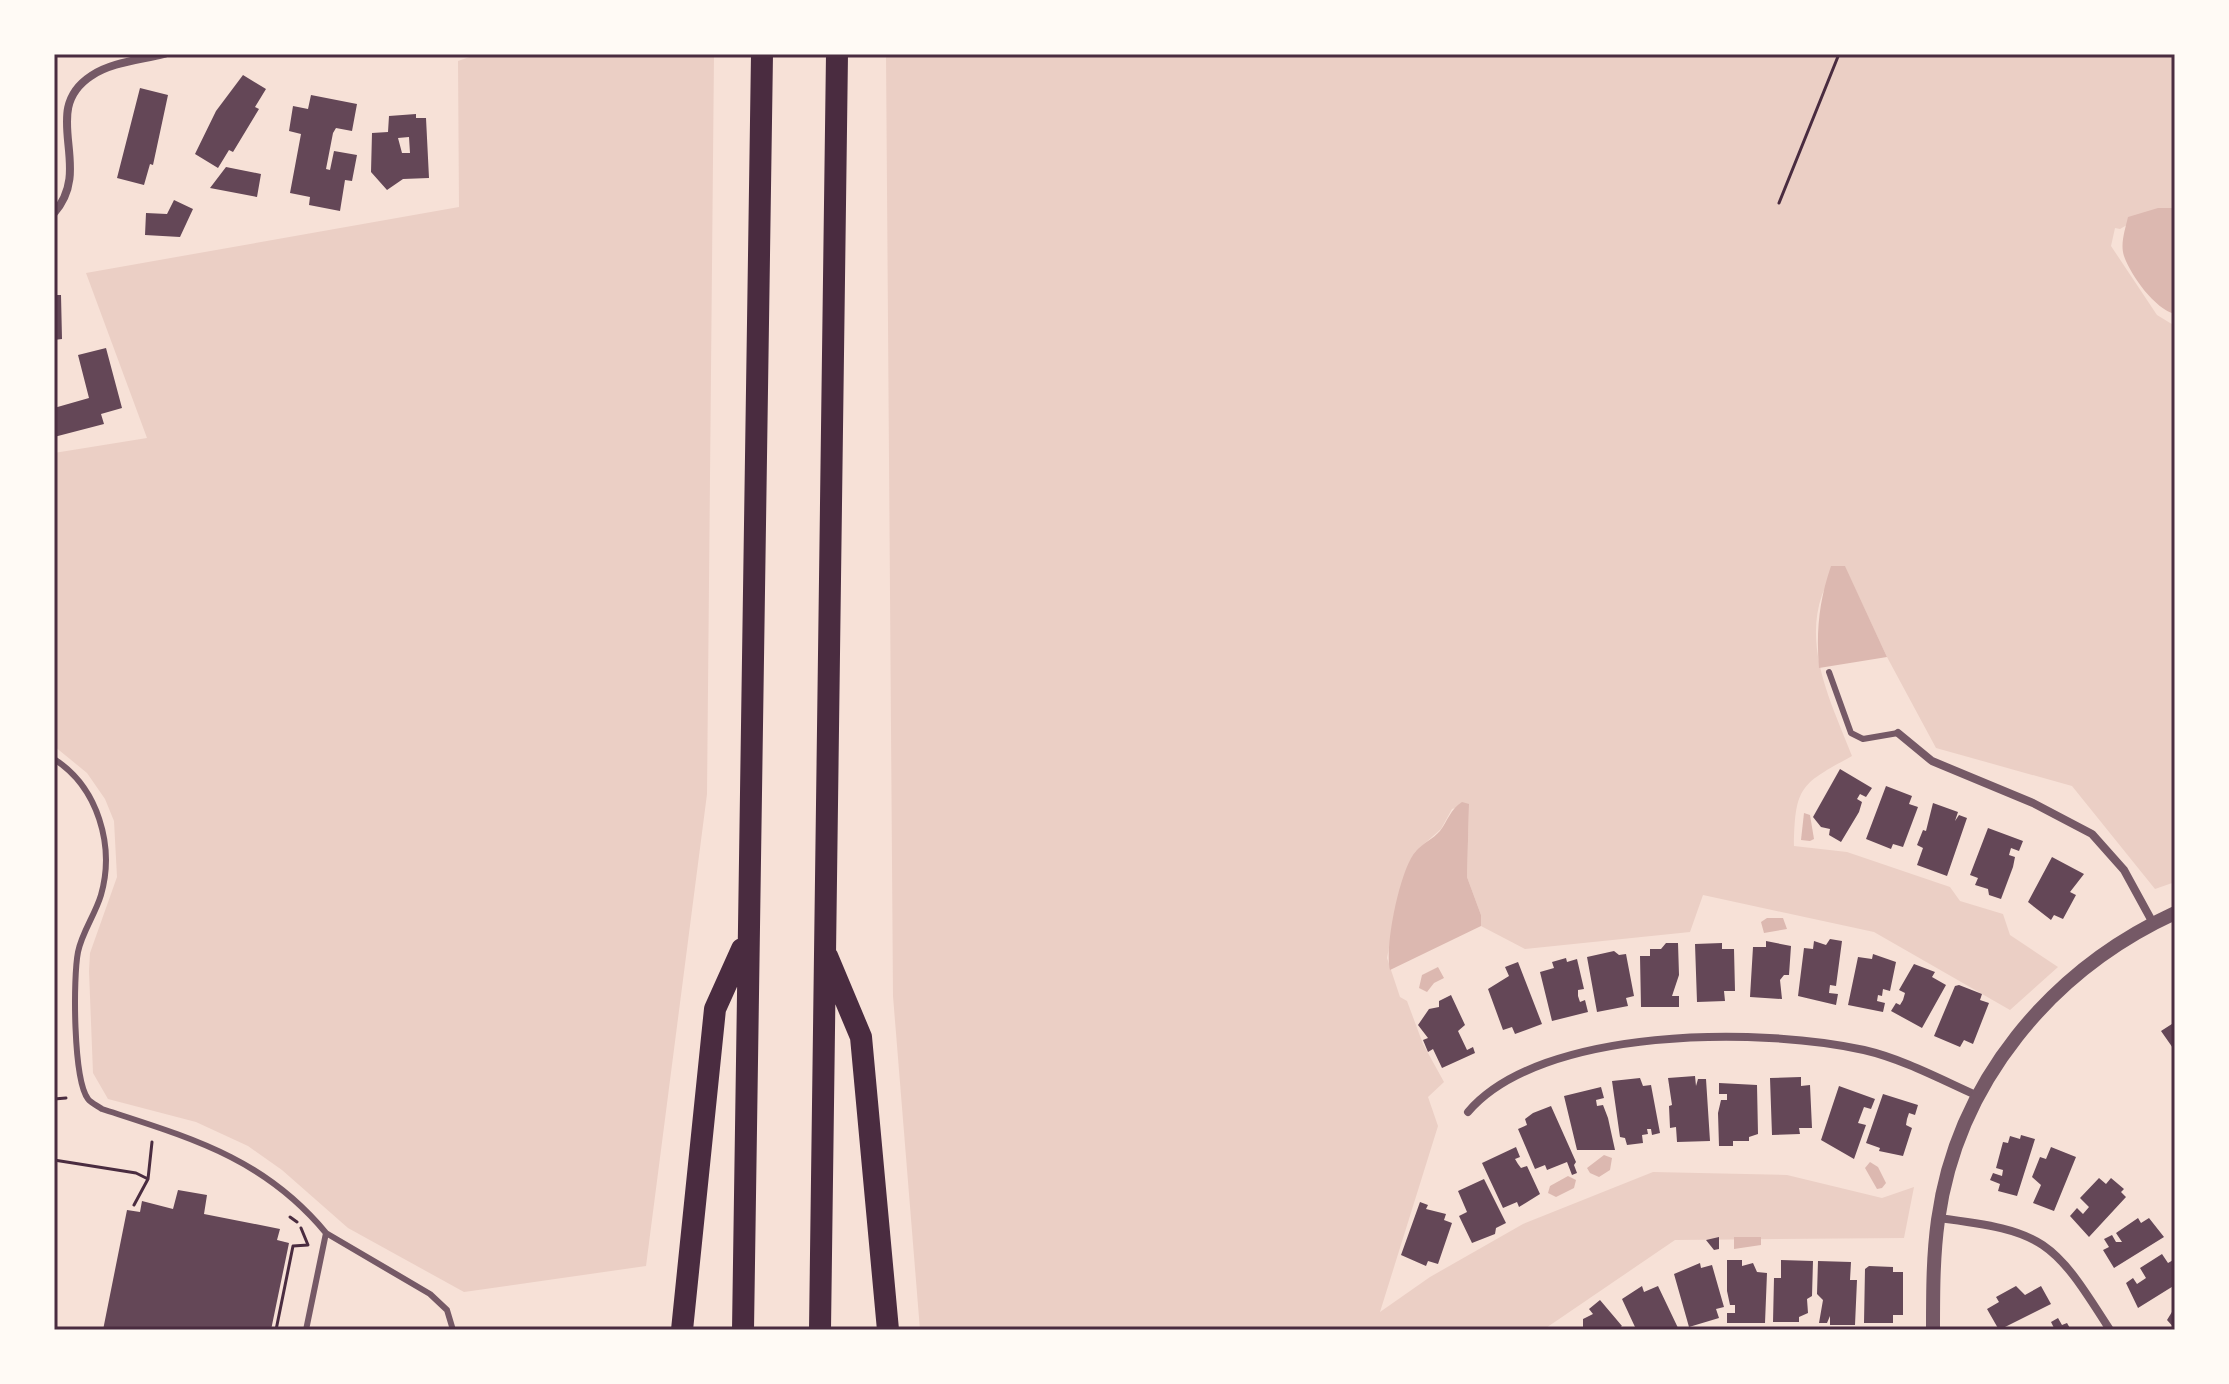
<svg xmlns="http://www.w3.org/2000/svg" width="2229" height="1384" font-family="Quicksand,sans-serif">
<rect width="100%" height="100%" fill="#f7e1d7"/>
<path fill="#ebcfc5" d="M478,54h236l-7,740 -61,472 -182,26 -116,-64 -66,-58 -34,-24 -52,-24 -88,-23 -15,-26 -4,-102 1,-18 27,-76 -3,-56 -9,-22 -18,-26 -33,-27v-293l93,-15 -61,-165 373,-66 -1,-146z
M886,54h1289v159l-29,1 -26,15 -5,-1 -4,18 46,69 18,11v556l-20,7 -83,-103 -136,-38 -49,-91 -42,-90c-7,8 -20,18 -23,28 -19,55 11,111 30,161 -51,28 -57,30 -58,90l53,6 103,35 10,14 43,13 7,21 48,32 -48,43 -136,-78 -171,-37 -13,37 -165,17 -44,-23v-11l-14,-38 2,-73 -17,5 -11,20 -26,23 -18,53 -10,53 13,39 7,4 16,43 21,38 -16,15 10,29 -58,186 50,-35 93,-53 130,-52 134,3 95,23 32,-11 -10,51 -229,2 -132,90h-623l-27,-334z"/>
<path fill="#dcb8b0" d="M2158,208h17v106c-20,-5 -44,-38 -51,-58 -4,-12 1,-26 4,-39z
M1831,566h14l42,91 -68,11c-3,-37 0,-67 12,-102z
M1462,802l7,2 -2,73 14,38v11l-91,44c-6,-22 10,-102 26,-119 7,-8 17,-12 24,-20 8,-11 10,-21 22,-29z
M1804,813l6,2 4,24 -4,2 -9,-1z
M1767,918h16l4,11 -23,4 -3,-11z
M1438,967l6,11 -10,5 -7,9 -8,-4 3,-13z
M1604,1155l8,3 -2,12 -11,7 -9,-4 -3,-5z
M1870,1162l8,5 8,16 -4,5 -5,1 -12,-21z
M1568,1176l8,4 -2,8 -18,9 -8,-4 2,-7z
M1734,1237h27v8l-27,4z"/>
<path fill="#644757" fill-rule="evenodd" d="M243,75l23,14 -11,18 4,2 -26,43 -4,-2 -11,18 -23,-14 21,-43z
M140,88l28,7 -15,70 -3,-1 -6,21 -27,-7z
M311,95l46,9 -5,27 -16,-3 -3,5 -7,36 4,1 4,-19 23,4 -5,26 -7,-1 -5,31 -31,-6 1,-8 -20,-4 11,-59 -12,-3 4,-25 15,3z
M416,114v4h10l3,60 -26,1 -16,11 -16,-18 1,-39 16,-1 1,-16zM409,137l1,16h-8l-4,-15z
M226,167l35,7 -4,23 -47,-9z
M174,200l19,9 -13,28 -35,-2 1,-22 21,1z
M54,295h7l1,44 -8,1z
M106,348l16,60 -21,6 3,10 -50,13v-29l35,-10 -11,-43z
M1840,769l32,19 -6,9 -6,-3 -3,5 5,3 -3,10 -18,30 -12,-7 1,-6 -9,-2 -8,-10z
M1886,786l26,10 -3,8 9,3 -15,40 -10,-3 -2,5 -25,-10z
M1933,803l25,9 -3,9 4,-6 8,3 -20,58 -30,-11 6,-17 -6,-3 6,-15 3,1z
M1988,828l35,13 -4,10 -8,-3 -2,7 6,2 -2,10 -12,32 -12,-4 -1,-6 -13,-4 3,-7 -8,-3z
M2052,857l32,17 -14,18 6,3 -13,24 -9,-4 -3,5 -23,-18z
M1830,939l12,2 -6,45 -6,-1 -1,8 9,1 -2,11 -38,-9 6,-48 9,1 1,-8 12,4z
M1766,941l25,5 -2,29h-5l-4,5 2,19 -32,-2 3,-50h13z
M1666,943h12l1,32 -7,21h7v11h-38l-1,-51h10v-7h11z
M1722,943v6h12l1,42h-11l1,10 -28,1 -2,-58z
M1614,951l5,4 7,-1 8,42 -8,2 2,8 -31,6 -10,-55z
M1873,954l23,8 -6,29 -7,-2 -1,7 -4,-1 -1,6 8,2 -2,9 -35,-7 10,-48 14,2z
M1566,958l1,4 10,-3 7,30 -6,1v6l2,6 5,-2 3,12 -36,9 -12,-49 14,-4 -2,-6z
M1518,962l24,62 -27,10 -3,-7 -9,3 -15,-41 21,-13 -4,-9z
M1914,964l21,8 -3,5 14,8 -24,43 -31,-17 5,-8 4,2 3,-5 2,-7 -6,-3z
M1959,985l23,9 -2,6 9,3 -16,41 -9,-4 -4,7 -26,-11 21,-50z
M1451,995l14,30 -7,6 9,19 6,-3 2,6 -33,15 -9,-19 -5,3 -5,-12 5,-2 -10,-13 11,-16 10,-2v-6z
M2175,1022v29l-14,-20z
M1695,1076l1,10 2,-7h8l4,62 -33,1 -1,-15 -6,1 -1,-22 3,-1 -4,-27z
M1801,1077v9l9,-1 2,43h-13l1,6 -28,1 -2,-57z
M1640,1078l3,8 8,-1 9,48 -8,2 -1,-6h-4l1,5 -6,1 1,8 -16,2 -2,-7 -5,-1 -8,-56z
M1719,1083l38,2 1,49 -9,3v4h-16v5h-14l-1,-33 3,-13h6v-6h-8z
M1839,1086l36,13 -4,10 -7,-2 -6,16 8,2 -12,34 -33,-19z
M1601,1087l3,11 -8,2 1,6 6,-1 5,13 7,32h-38l-13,-54z
M1883,1094l35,11 -3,10 -6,-2 -2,6 -1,6 6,3 -9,28 -24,-5 1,-3 -14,-5z
M1551,1106l25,56 -2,3 3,8 -5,2 -5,-13 -20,8 -2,-5 -10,4 -17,-40 9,-4 -2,-6 8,-6z
M2021,1135l14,4 -18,57 -19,-5 2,-7 -10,-4 3,-7 9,3 1,-6 -7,-2 7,-26 5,1 2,-7 10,3z
M1516,1147l4,10 -5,2 3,5 3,4 6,-2 13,28 -21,13 -2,-5 -14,6 -21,-45z
M2051,1147l25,10 -22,54 -21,-8 8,-18 -9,-8 8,-20 6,2z
M2099,1178l7,6 5,-6 13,11 -3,3 5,5 -37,40 -19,-21 7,-8 6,6 6,-7 -9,-9z
M1484,1179l22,44 -10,5 -1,6 -23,9 -13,-27 8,-4 -9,-21z
M178,1190l29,5 -3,19 76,15 -3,11 12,3 -18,87h-168l24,-120 13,2 2,-11 31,8z
M1420,1202l8,3 -2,4 20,5 -2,6 8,3 -14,41 -10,-3 -2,5 -25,-11z
M2138,1218l3,5 8,-5 15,19 -50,31 -11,-18 6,-3 -5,-8 8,-4 4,7h6l-6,-9z
M1719,1237v12l-5,1 -8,-10z
M2162,1254l6,9 7,-4v26l-37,23 -12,-25 7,-5 4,6 9,-6 -6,-10z
M1727,1260h15v6l11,-3 4,9 10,1 -2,50h-38v-10h8v-8h-5l-3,-14z
M1781,1260l32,1 -1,35 -5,3 1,14 -9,4v5h-26l1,-44h7z
M1818,1261l33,1 -1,18h7l-2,45h-25v-9l-3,7h-8l4,-23 -6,-6z
M1700,1263l1,5 11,-3 12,42 -8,2 3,9 -30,9 -15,-53z
M1869,1266l24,1v5h10v43h-10v8h-29l1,-54z
M1642,1286l2,6 14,-6 21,44 -44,-3 -13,-28z
M2016,1286l9,9 16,-9 10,18 -52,26 -12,-21 12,-7 -3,-5z
M1600,1300l22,26 -5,4h-34v-11l10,-5 -4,-5z
M2175,1307v22l-8,-9z
M2058,1318l4,7 5,-2 4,7h-16l-4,-8z"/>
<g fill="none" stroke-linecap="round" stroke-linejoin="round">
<path stroke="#4a2c40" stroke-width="3" d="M1779,203l60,-149
M54,1099l12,-1
M54,1160l82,13 12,6
M134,1205l14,-26 4,-37
M290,1217l7,5
M276,1330l17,-84 15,-1 -7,-17"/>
<path stroke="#755966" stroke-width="6" d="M1829,672l22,61 12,6 35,-6
M54,759c44,28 61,87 47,136 -6,20 -19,37 -23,57 -5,25 -5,127 10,147 3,4 10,7 14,10 89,29 162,49 224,124l-20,97
M326,1233l104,61 17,16 6,20"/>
<path stroke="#755966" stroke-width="8" d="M54,213c41,-46 -16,-102 37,-137 20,-14 50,-16 73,-22
M1898,733l34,28 101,42 59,31 32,36 29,53
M1468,1112c73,-86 294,-85 396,-62 39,9 78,30 114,46
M1938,1218c107,13 115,22 172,112"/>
<path stroke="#755966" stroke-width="14" d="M1933,1330c0,-37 0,-74 5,-110 19,-138 113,-250 237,-307"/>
<path stroke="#4a2c40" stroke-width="22" d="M827,956l34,81 27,293
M682,1330l33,-321 27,-60
M743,1330l19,-1276
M820,1330l17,-1276"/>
</g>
<rect width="2229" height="1384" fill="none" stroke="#fffaf5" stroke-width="112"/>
<rect x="56" y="56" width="2117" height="1272" fill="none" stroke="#4a2c40" stroke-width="3"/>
</svg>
